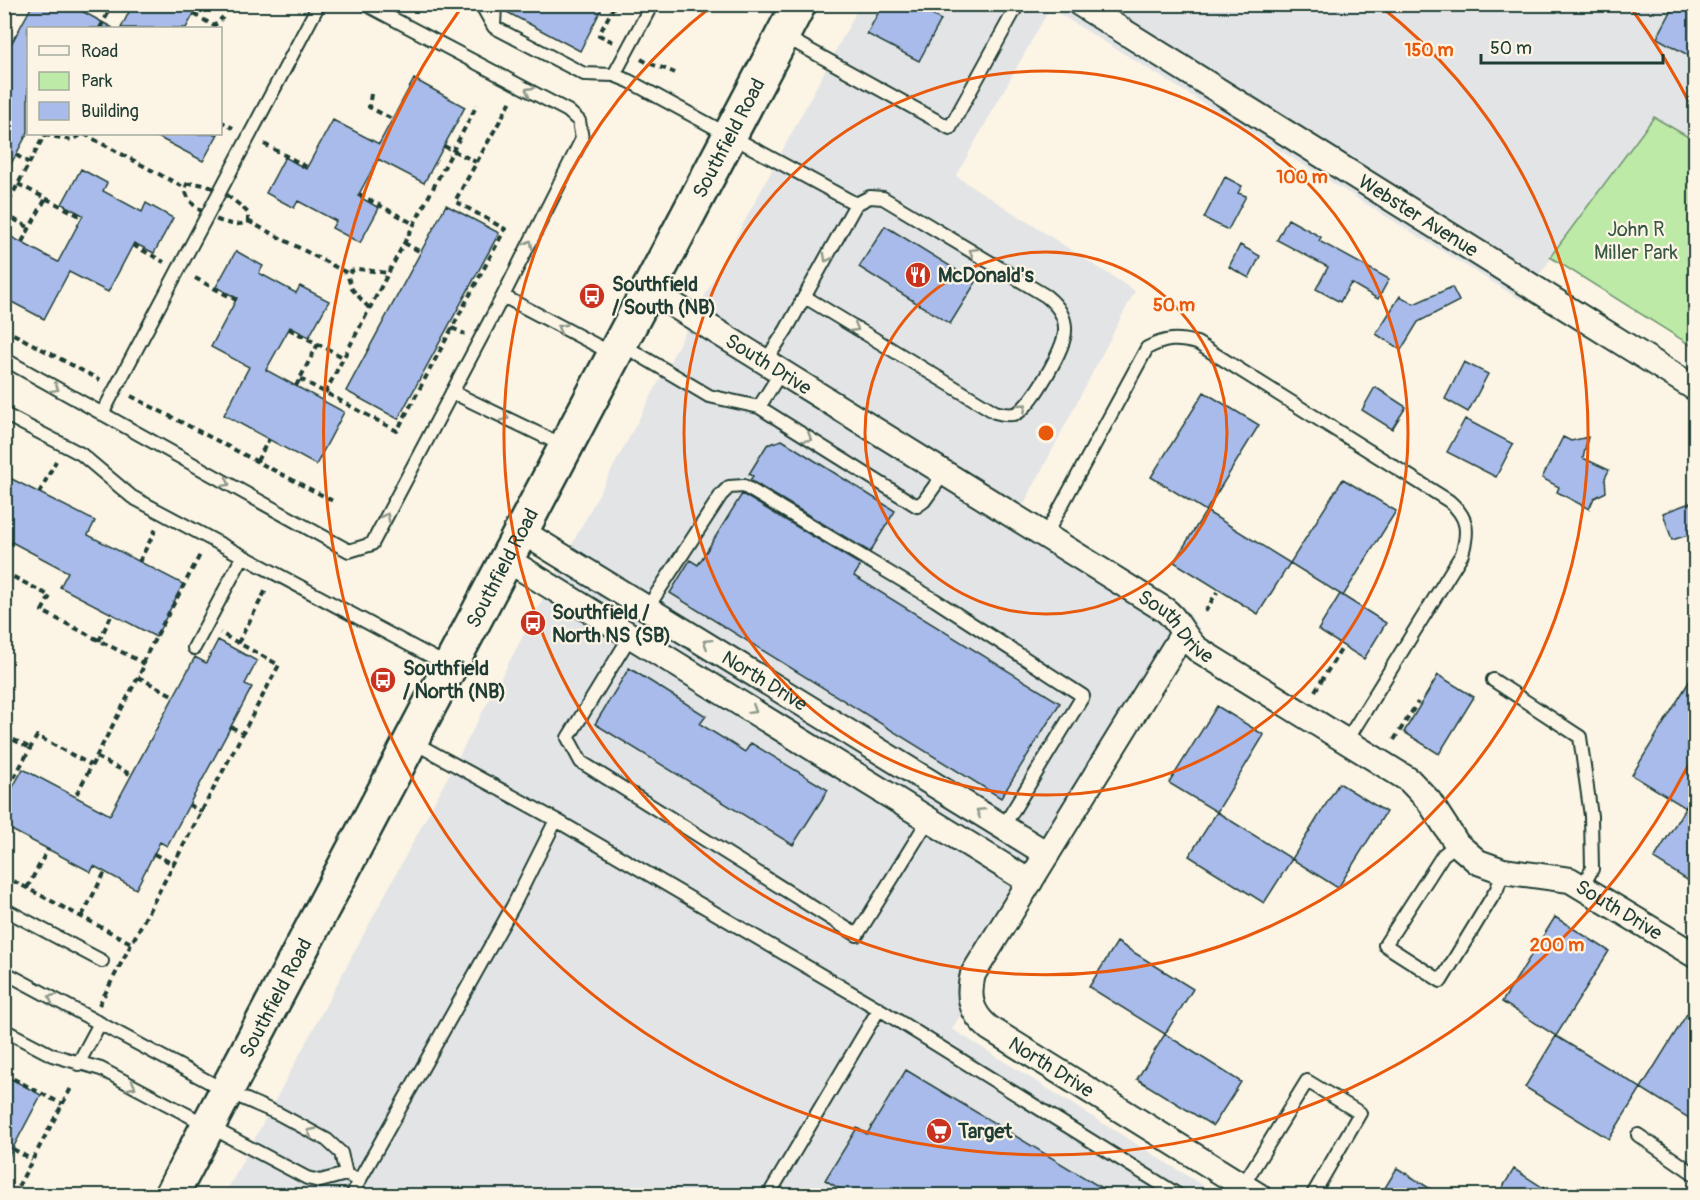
<svg xmlns="http://www.w3.org/2000/svg" width="1700" height="1200" font-family="Pangolin,sans-serif">
<rect width="100%" height="100%" fill="#fcf5e5"/>
<filter id="ink" filterUnits="userSpaceOnUse"><feTurbulence type="fractalNoise" baseFrequency=".0167" numOctaves="2"/><feDisplacementMap in="SourceGraphic" scale="12" xChannelSelector="R" yChannelSelector="G"/><feConvolveMatrix kernelMatrix="1 2 1 2 8 2 1 2 1" color-interpolation-filters="sRGB"/></filter>
<g filter="url(#ink)">
<path fill="#e3e4e6" d="M860,5h835v136l-41,-24 -133,183 -471,-292 -94,168 179,115 -112,215 162,102 15,21 -248,400 266,166 -994,1z"/>
<path fill="#bdeaa7" stroke="#6e946e" stroke-width="1.5" d="M1654,117l41,24v207l-145,-91z"/>
<path fill="#a8bbea" stroke="#1f3d34" stroke-width="1.5" d="M33,4h36l44,24h-85v104l-24,45v-120z
M133,4h66l-13,24h-65z
M503,4h101l-24,47 -77,-41z
M883,4h54l-5,11 9,5 -22,41 -52,-27z
M1675,4h20v55l-38,-21z
M414,79l51,28 -41,76 -46,-24 -20,37 21,12 -19,35 -28,-15 4,-7 -38,-20 -4,7 -28,-15 19,-36 21,12 27,-49 46,24z
M152,134h66l-15,27z
M81,169l26,14 -4,8 39,21 4,-9 27,15 -19,35 -20,-10 -26,49 -39,-20 -25,47 -40,-21v-65l54,29 25,-47 -21,-11z
M1225,177l17,9 -4,7 8,3 -18,34 -24,-12z
M446,205l53,28 -101,186 -52,-28z
M1288,219l33,18 -2,4 70,38 -11,20 -27,-16 -11,19 -24,-13 12,-22 -51,-27z
M885,226l91,56 -26,42 -91,-57z
M1240,245l20,11 -11,22 -20,-11z
M236,251l27,15 -4,7 37,20 4,-7 29,15 -20,36 -19,-10 -24,43 78,42 -28,53 -92,-50 25,-48 -38,-20 26,-49 -21,-11z
M1452,287l7,14 -41,21 -17,28 -25,-16 24,-38 14,8z
M1464,362l24,12 -20,38 -23,-13z
M1375,387l31,20 -14,22 -30,-19z
M1204,392l55,33 -53,86 -55,-34z
M1465,419l48,25 -17,33 -49,-25z
M1563,437l8,4 17,-4 -5,21 26,12 -4,8 1,14 -12,6 -5,11 -32,-17 2,-5 -17,-9z
M782,440l113,71 -25,41 -120,-72 3,-4 -4,-2 18,-29z
M4,475l91,46 -7,14 95,49 -27,53 -96,-50 8,-15 -64,-34z
M1343,479l53,32 -53,85 -53,-33z
M742,494l119,71 -7,11 206,127 -59,95 -331,-205 20,-33 8,5z
M1695,501v32l-23,7 -9,-27z
M1206,511l84,52 -32,51 -84,-52z
M1340,594l46,29 -22,36 -46,-29z
M218,640l39,21 -12,23 7,3 -85,159 -7,-4 -24,47 -42,-23 -3,6 -87,-46v-23l19,-34 87,46 85,-158 11,6z
M629,668l77,48 -6,8 45,28 6,-9 77,47 -35,55 -198,-121z
M1695,672v120l-9,16 -54,-33z
M1438,675l36,22 -35,57 -35,-22z
M1217,706l47,29 -47,77 -48,-29z
M1339,783l47,29 -48,76 -46,-29z
M1695,792v93l-41,-26z
M1217,812l75,47 -28,44 -75,-47z
M1555,917l54,34 -53,85 -54,-34z
M1117,942l76,47 -28,45 -76,-47z
M1695,1001v121l-54,-34z
M1165,1034l76,48 -28,44 -76,-47z
M1556,1036l85,52 -32,51 -84,-52z
M906,1070l209,126h-264l-26,-16 32,-52 10,6z
M4,1075l37,20 -37,70z
M1397,1168l45,28h-62z
M1514,1169l42,27h-59z"/>
<g fill="none" stroke-linecap="round" stroke-linejoin="round">
<g stroke="#1f3d34" stroke-width="16">
<path id="service" d="M481,4l13,23 90,47 30,1 15,6 227,123
M494,27l1,-23
M784,36l166,92 68,-124
M614,75l38,-71
M503,296l110,58
M621,344l88,52 50,11 158,99 7,-5 20,-28
M4,359l345,192 23,-7 131,-248 79,-157 -3,-18 -11,-10 -203,-107
M765,362l21,-32 70,-126 14,-7 13,1 163,98c10,8 20,20 19,35 0,17 -33,74 -48,82 -7,3 -15,1 -22,-1l-190,-115
M452,392l112,54
M759,407l22,-35
M4,414l77,40 51,43 317,169
M102,414l217,-410
M1045,536l102,-188c19,-10 30,-10 50,-5l252,158c19,16 20,30 13,53l-115,186
M648,607l73,-112 8,-8 15,-1 191,114 148,96 -80,131
M631,635l-63,103 13,24 276,173 72,-116
M194,648l49,-92
M1493,680l87,57 11,79 1,53 -9,17
M413,742l143,78 323,189 -111,187
M1457,844l-14,11 -58,90 56,36 56,-92 6,-18
M4,909l98,52
M4,972l222,119 53,23 48,26 14,13 5,21
M879,1009l301,187
M4,1030l48,25 49,14 206,109 13,3 26,-7 13,7 -7,15
M78,1064l22,-41
M1638,1135l58,40
M359,1181l154,-275 43,-86
M1243,1185l64,-104 53,32 -48,83
M1601,1195l2,1"/>
</g>
<g stroke="#1f3d34" stroke-width="28">
<g id="minor">
<path id="s1" d="M1080,4l616,385"/>
<path id="s2" d="M648,289l517,321c14,10 18,27 32,39l212,131 20,21 28,43 21,18 25,9 67,9 126,76"/>
<path id="s3" d="M521,531l526,323"/>
<path d="M506,559l524,323"/>
<path id="s4" d="M1182,635l-209,339c-6,23 -2,39 16,54l270,168"/>
</g>
</g>
<g stroke="#1f3d34" stroke-width="38">
<g id="secondary">
<path id="s5" d="M171,1196l628,-1192"/>
</g>
</g>
<path stroke="#1f3d34" stroke-width="4" stroke-dasharray="6 4.5" stroke-linecap="butt" d="M194,14l20,12 9,-9
M100,28l13,-24
M4,33l11,5
M613,42l-14,-7 16,-31
M641,59c11,7 22,8 34,14
M371,94l-2,13 23,12
M220,121l13,7
M84,134l101,54
M44,135l28,5 11,-6
M264,144l43,23
M444,146l32,16
M16,155l13,8
M18,184l64,33
M187,184c20,-4 48,15 61,29v8c-16,13 -71,-16 -61,-37z
M359,194l55,30
M4,210l41,-76
M4,214l26,14
M248,221l101,53
M22,242l24,-44
M404,243l17,9
M133,245l31,17
M195,278l41,22
M369,308l-17,-19 -4,-12 3,-6 7,-2 30,4
M452,328l13,6
M4,329l96,51
M289,329l54,28
M300,379l97,52 108,-202 -50,-28 57,-102
M296,386l22,-42
M325,393l152,-288
M131,396l204,106
M257,461l12,-22
M39,493l17,-32
M4,555l7,-13
M139,562l17,-33
M4,572l46,24 -8,15 103,53 -70,133
M1205,612l12,-20
M99,641l13,-27
M238,643l29,-55
M142,663l59,-110
M138,677l36,19
M1315,691l27,-43
M231,727l13,6
M4,735l26,13
M1394,740l24,-38
M96,757l36,18
M4,796l33,-60 54,29
M189,805l14,7
M154,854l21,11
M4,876l129,68
M27,888l21,-39
M82,916l23,-44
M99,1005l180,-340 -59,-32
M4,1074l58,30
M13,1149l19,11
M13,1196l58,-108"/>
<use href="#service" stroke="#fcf5e5" stroke-width="12"/>
<use href="#minor" stroke="#fcf5e5" stroke-width="24"/>
<use href="#secondary" stroke="#fcf5e5" stroke-width="33"/>
</g>
<defs><path id="oneway-chevron" d="M-2-3.5L2.5 0L-2 3.5" fill="none" stroke-width="1.6" stroke-linecap="round" stroke-linejoin="round" transform="scale(1.5)"/></defs>
<g stroke="#8e998c">
<use href="#oneway-chevron" transform="translate(529 91) rotate(-152)"/>
<use href="#oneway-chevron" transform="translate(529 244) rotate(-63)"/>
<use href="#oneway-chevron" transform="translate(973 252) rotate(-149)"/>
<use href="#oneway-chevron" transform="translate(827 258) rotate(119)"/>
<use href="#oneway-chevron" transform="translate(561 328) rotate(-152)"/>
<use href="#oneway-chevron" transform="translate(855 328) rotate(31)"/>
<use href="#oneway-chevron" transform="translate(55 388) rotate(29)"/>
<use href="#oneway-chevron" transform="translate(1023 407) rotate(-42)"/>
<use href="#oneway-chevron" transform="translate(505 417) rotate(25)"/>
<use href="#oneway-chevron" transform="translate(808 438) rotate(32)"/>
<use href="#oneway-chevron" transform="translate(226 483) rotate(29)"/>
<use href="#oneway-chevron" transform="translate(386 517) rotate(-62)"/>
<use href="#oneway-chevron" transform="translate(707 643) rotate(-148)"/>
<use href="#oneway-chevron" transform="translate(753 710) rotate(32)"/>
<use href="#oneway-chevron" transform="translate(980 812) rotate(-148)"/>
<use href="#oneway-chevron" transform="translate(52 998) rotate(-152)"/>
<use href="#oneway-chevron" transform="translate(132 1086) rotate(28)"/>
<use href="#oneway-chevron" transform="translate(311 1132) rotate(-152)"/>
</g>
</g>
<g fill="none" stroke="#e8590c" stroke-width="3">
<circle cx="1046" cy="433" r="181"/>
<circle cx="1046" cy="433" r="362"/>
<path d="M1380 6A542 542 0 1 1 712 6"/>
<path d="M1693 756A723 723 0 1 1 461 8M1631 8A723 723 0 0 1 1693 110"/>
</g>
<defs>
<g id="restaurant-disc" transform="scale(1.35)"><circle r="9.5" fill="#c8321e" stroke="#fcf5e5"/><path d="M-5-6h1v4h1v-4h1v4h1v-4h1v5L-1.5 .5V6h-2V.5L-5-1ZM5-6V6H3V1.5H1.5Q1.5-4 5-6Z" fill="#fff"/></g>
<g id="bus-disc" transform="scale(1.35)"><circle r="9.5" fill="#c8321e" stroke="#fcf5e5"/><path d="M-5-6H5V4H4V6H2V4H-2V6H-4V4H-5ZM-3.5-4V0h7V-4ZM-3.5 1.2v1.5H-2V1.2ZM2 1.2v1.5H3.5V1.2Z" fill="#fff"/></g>
<g id="supermarket-disc" transform="scale(1.35)"><circle r="9.5" fill="#c8321e" stroke="#fcf5e5"/><path d="M-6-5.5h2.5l.6 2H6L4.5 2H-2.5L-4.4-4H-6ZM-1.5 3.2a1.3 1.3 0 1 0 .1 0ZM3 3.2a1.3 1.3 0 1 0 .1 0Z" fill="#fff"/></g>
</defs>
<g fill-rule="evenodd">
<use href="#restaurant-disc" x="918" y="275"/>
<use href="#bus-disc" x="592" y="296"/>
<use href="#bus-disc" x="533" y="623"/>
<use href="#bus-disc" x="383" y="680"/>
<use href="#supermarket-disc" x="939" y="1131"/>
</g>
<g text-anchor="middle" stroke-width="4.5" stroke-linejoin="round" paint-order="stroke">
<g font-size="20" fill="#1f3d34" stroke="#fcf5e5">
<text dy="7" stroke="none"><textPath href="#s5" startOffset="1196">Southfield Road</textPath></text>
<text dy="7" stroke="none"><textPath href="#s1" startOffset="399">Webster Avenue</textPath></text>
<text dy="7" stroke="none"><textPath href="#s2" startOffset="142">South Drive</textPath></text>
<text dy="7" stroke="none"><textPath href="#s5" startOffset="710">Southfield Road</textPath></text>
<text dy="7" stroke="none"><textPath href="#s2" startOffset="628">South Drive</textPath></text>
<text dy="7" stroke="none"><textPath href="#s3" startOffset="286">North Drive</textPath></text>
<text dy="7" stroke="none"><textPath href="#s2" startOffset="1168">South Drive</textPath></text>
<text dy="7" stroke="none"><textPath href="#s5" startOffset="224">Southfield Road</textPath></text>
<text dy="7" stroke="none"><textPath href="#s4" startOffset="532">North Drive</textPath></text>
</g>
<g font-size="20" fill="#375745" stroke="#fcf5e5">
<text x="1636" y="236">John R<tspan x="1636" dy="23">Miller Park</tspan></text>
</g>
<g font-size="20" font-weight="bold" fill="#1f3d34" stroke="#fcf5e5" text-anchor="start">
<text x="938" y="282">McDonald's</text>
<text x="612" y="291">Southfield<tspan x="612" dy="23">/ South (NB)</tspan></text>
<text x="552" y="619">Southfield /<tspan x="552" dy="23">North NS (SB)</tspan></text>
<text x="403" y="675">Southfield<tspan x="403" dy="23">/ North (NB)</tspan></text>
<text x="958" y="1138">Target</text>
</g>
</g>
<circle cx="1046" cy="433" r="9" fill="#e8590c" stroke="#fcf5e5" stroke-width="3"/>
<g font-size="18" text-anchor="middle" font-weight="bold" fill="#e8590c" stroke="#fcf5e5" stroke-width="4.5" stroke-linejoin="round" paint-order="stroke">
<text x="1429" y="56">150 m</text>
<text x="1302" y="183">100 m</text>
<text x="1174" y="311">50 m</text>
<text x="1557" y="951">200 m</text>
</g>
<rect width="1700" height="1200" fill="none" stroke="#fcf5e5" stroke-width="24"/>
<rect x="12" y="12" width="1676" height="1176" fill="none" stroke="#1f3d34" stroke-width="2" filter="url(#ink)"/>
<rect x="27" y="27" width="195" height="108" fill="#fcf5e5" stroke="#a4ab9e" stroke-width="1.5"/>
<rect x="39" y="46" width="30" height="9" fill="#fcf5e5" stroke="#a4ab9e" stroke-width="1.5"/>
<text x="81" y="57" font-size="18" fill="#1f3d34">Road</text>
<rect x="39" y="72" width="30" height="18" fill="#bdeaa7" stroke="#a4ab9e" stroke-width="1.5"/>
<text x="81" y="87" font-size="18" fill="#1f3d34">Park</text>
<rect x="39" y="102" width="30" height="18" fill="#a8bbea" stroke="#a4ab9e" stroke-width="1.5"/>
<text x="81" y="117" font-size="18" fill="#1f3d34">Building</text>
<path d="M1481 54v9h182v-9" fill="none" stroke="#1f3d34" stroke-width="3"/>
<text x="1490" y="54" font-size="18" fill="#1f3d34" stroke="#fcf5e5" stroke-width="4.5" paint-order="stroke">50 m</text>
</svg>
